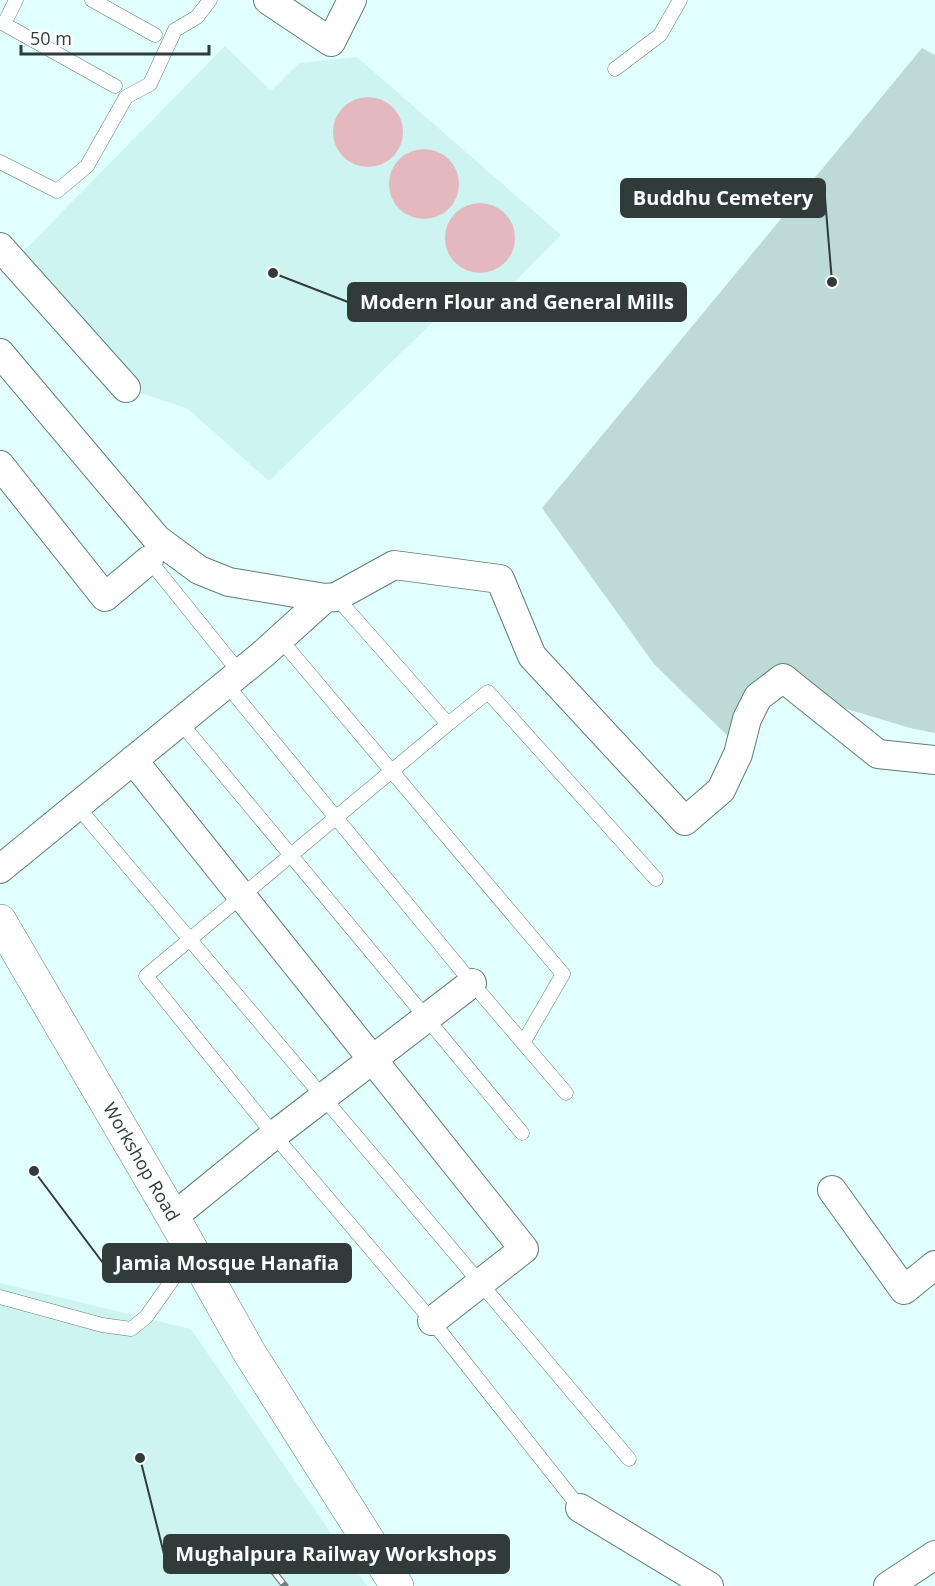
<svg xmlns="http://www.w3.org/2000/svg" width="935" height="1586" font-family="'Open Sans',sans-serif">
<rect width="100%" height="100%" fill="#e1fffc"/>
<path fill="#cef4f1" d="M225,46l46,45 28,-28 58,-6 204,178 -69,70 -21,-20 -202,196 -81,-72 -62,-21 -113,-126z
M0,1283l191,46 176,257h-367z"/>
<path fill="#bddad7" d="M922,48l13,7v678l-25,-5 -136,-41 -32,63 -88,-86 -112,-156z"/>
<path fill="#e3b8be" d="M333 132a35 35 0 1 1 70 0a35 35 0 1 1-70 0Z
M389 184a35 35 0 1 1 70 0a35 35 0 1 1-70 0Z
M445 238a35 35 0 1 1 70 0a35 35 0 1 1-70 0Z"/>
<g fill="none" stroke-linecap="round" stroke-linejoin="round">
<g stroke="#617c79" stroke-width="15">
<path id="service" d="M16,0l-12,24 111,62
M92,0l63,35
M615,69l45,-34 20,-35
M0,162l57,29 30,-25 39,-69 24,-13 25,-54 22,-13 13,-17
M149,560l91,113
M336,597l112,127 40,-32 168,187
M280,639l283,335 -40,69
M226,684l246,299 94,110
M180,722l342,411
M448,724l-302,252 128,159 158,186 148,187
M77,806l552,653
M0,1297l102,28 29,4 15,-12 46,-65"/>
</g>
<g stroke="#617c79" stroke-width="30">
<path id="minor" d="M268,0l63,42 21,-42
M0,247l126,141
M0,353l157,186 42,31 30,12 96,16
M0,465l105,132 44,-37
M133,760l391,489 -92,72
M0,869l263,-215 62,-56 11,-1 58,-32 106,14 32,77 153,165 36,-31 17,-36 9,-35 11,-22 25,-19 95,76 57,6
M832,1190l72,100 31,-25
M173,1217l101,-82 198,-152
M580,1508l129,78
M888,1586l47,-31"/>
</g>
<g stroke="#617c79" stroke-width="34">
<path id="secondary" d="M0,921l173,296 76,135 148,234"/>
</g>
<use href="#service" stroke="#fff" stroke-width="14"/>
<use href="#minor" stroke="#fff" stroke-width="28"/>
<use href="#secondary" stroke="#fff" stroke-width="33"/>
<g stroke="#6f807f" stroke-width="7">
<path id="rail" d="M274,1572l11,14"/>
</g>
<use href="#rail" stroke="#fff" stroke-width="4.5" stroke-dasharray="14" stroke-linecap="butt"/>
</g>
<g text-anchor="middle" stroke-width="6" stroke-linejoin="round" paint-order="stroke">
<g font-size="18" fill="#303b3a" stroke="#fff">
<text transform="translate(141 1162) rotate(60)" y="6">Workshop Road</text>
</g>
</g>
<path fill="none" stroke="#303b3a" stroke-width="2" d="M832 282L825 198M273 273L348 302M34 1171L103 1263M140 1458L164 1554"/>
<g fill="#303b3a" stroke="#fff" stroke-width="2">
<circle cx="832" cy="282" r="6"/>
<circle cx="273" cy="273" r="6"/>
<circle cx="34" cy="1171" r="6"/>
<circle cx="140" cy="1458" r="6"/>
</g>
<g fill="#303b3a" stroke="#303b3a" stroke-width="2">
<rect x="621" y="179" width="204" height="38" rx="6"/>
<rect x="348" y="283" width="338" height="38" rx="6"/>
<rect x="103" y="1244" width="248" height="38" rx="6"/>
<rect x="164" y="1535" width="345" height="38" rx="6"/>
</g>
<g font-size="20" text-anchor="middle" font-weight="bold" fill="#fff">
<text x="723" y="205">Buddhu Cemetery</text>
<text x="517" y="309">Modern Flour and General Mills</text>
<text x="227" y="1270">Jamia Mosque Hanafia</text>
<text x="336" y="1561">Mughalpura Railway Workshops</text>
</g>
<path d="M21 45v9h188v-9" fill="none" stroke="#303b3a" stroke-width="3"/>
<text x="30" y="45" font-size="18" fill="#303b3a" stroke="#ffffff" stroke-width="4.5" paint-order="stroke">50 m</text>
</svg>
